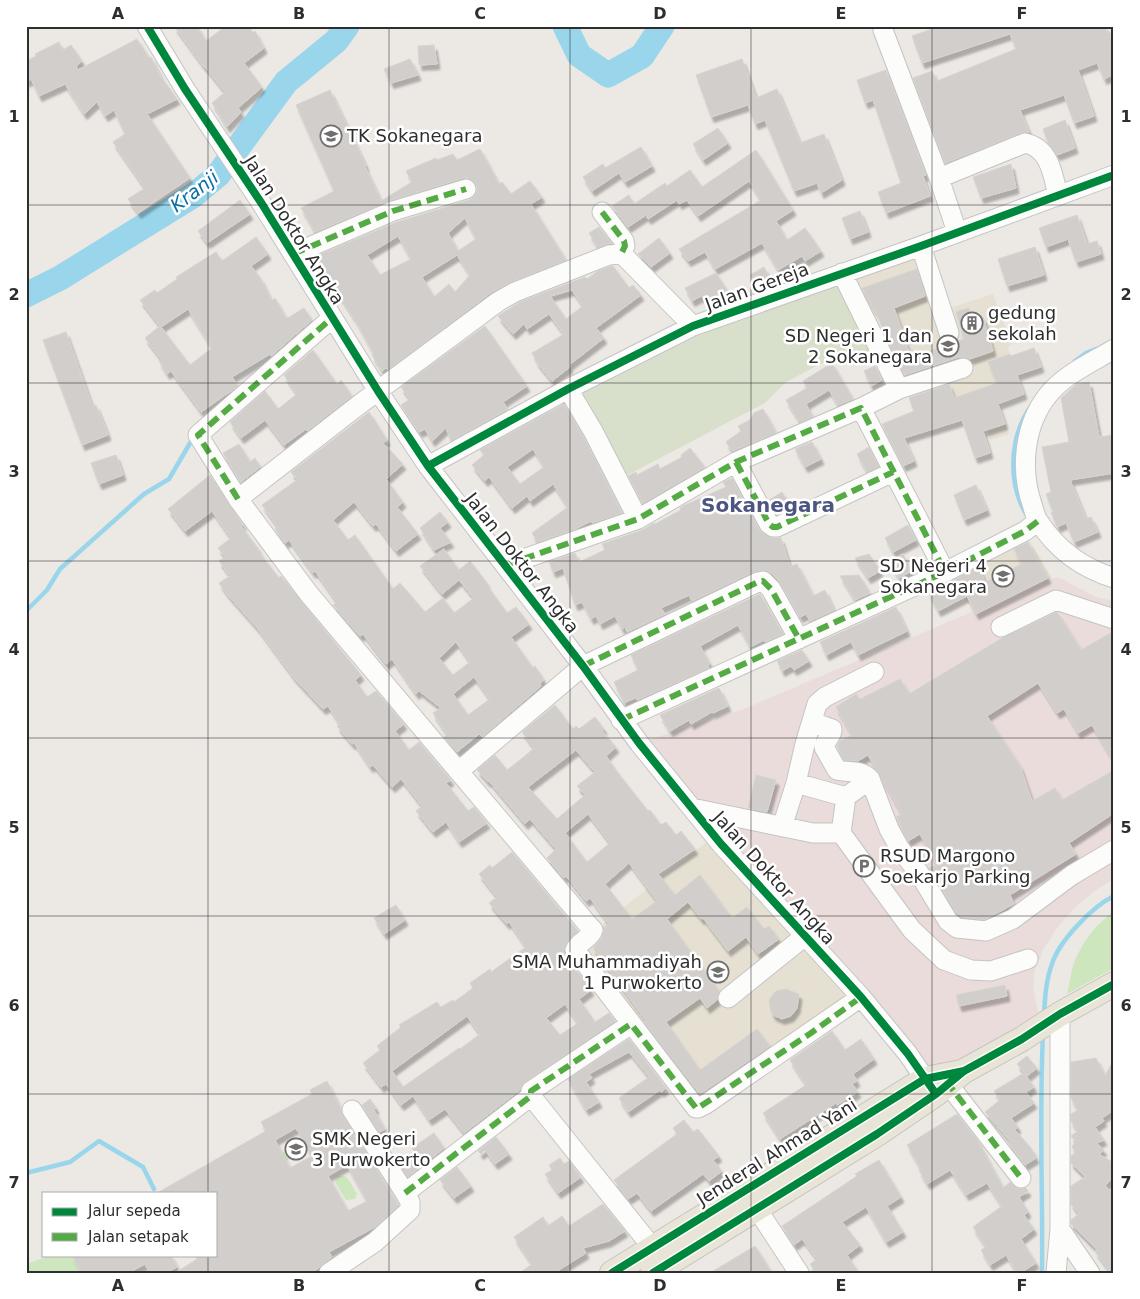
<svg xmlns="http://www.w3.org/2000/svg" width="1140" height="1299" font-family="'DejaVu Sans',sans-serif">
<defs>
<filter id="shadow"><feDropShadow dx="3" dy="5.5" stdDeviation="1" flood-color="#0004"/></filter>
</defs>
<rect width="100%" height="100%" fill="#ece8e4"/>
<path fill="#e6e0d3" d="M930,254l20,54 43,-14 19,50 -4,3 16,47 -14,5 -11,7 10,28 -19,6 -7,-26 -61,18 -19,-49 -4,1 -21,-68 -13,-2 -14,-35z
M1028,538l25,41 -78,38 -22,-43z
M714,836l147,161 -162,107 -122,-157 33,-29z"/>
<path fill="#e9dcdb" d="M1058,577l38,20 18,4v278l-18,11 -21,17 -18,21 -14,22 -8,20 -2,17 8,39 -113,49 -289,-332 105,-34 235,-100z"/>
<path fill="#cee6be" d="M1114,912v56l-47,26c3,-11 4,-24 8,-34 8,-18 22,-38 39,-48z
M296,1146l4,5 -3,3 -52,34 -6,-9 48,-29z
M338,1176h7l6,7 6,11 -2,5 -9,1 -11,-18z
M52,1255h19l10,18h-55v-9z"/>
<path fill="#d8e0cc" d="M840,281l37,72 -27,13 -8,-13 -56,29 -21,21 -145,76 -39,-80 4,-8 112,-55z"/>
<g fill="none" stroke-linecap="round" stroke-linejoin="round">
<path stroke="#99d6ec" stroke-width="4.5" d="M1075,361l11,-8 10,-4
M1028,517c-21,-32 -19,-80 3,-111
M26,611l21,-21 13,-21 84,-75 25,-15 24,-41
M1044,1014c1,-17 2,-34 8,-50 7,-23 41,-58 62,-68
M26,1173l44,-11 29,-21 44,26 11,22
M1042,1273c1,-80 -3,-159 1,-239"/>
<path stroke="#99d6ec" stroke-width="25" d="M565,26l14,29 29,20 34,-19 20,-30
M26,295l34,-17 134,-83 24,-20 68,-93 50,-41 11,-15"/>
</g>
<path fill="#d1cecb" stroke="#d7d4d0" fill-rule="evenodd" filter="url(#shadow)" d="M174,26h23l9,15 20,-15h22l5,7 2,-2 9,17 -20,15 18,24 -24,21 3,4 -14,15 -15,-24 13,-11 -20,-25h-1z
M941,26h164l9,20v28l-10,5 -7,-16 -19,7 16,46 -20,7 -10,-28 -44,15 9,22 -8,1 -76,30 -32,-85 19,-7 5,10 79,-32 -6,-15 -88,29 -10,-27z
M137,39l12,19 2,-1 10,20 16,22 -30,15 43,64 -52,35 -10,-14 17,-11 -32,-46 12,-8 -11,-24 -9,6 -8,-14 -13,12 -19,-30 -26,12 -8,-17 -5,3v-21l10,-5 -1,-2 24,-12 4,8 8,-5 11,16 -6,5 2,4z
M434,45l3,19 -18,1 -1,-19z
M410,59l8,16 -27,8 -7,-14z
M742,59l14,39 21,-9 23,54 24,-9 18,46 -21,13 -4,-10 -23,8 -29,-71 -10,4 -7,-19 -37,12 -15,-42z
M886,70l40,105 -3,1 7,20 -44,17 -8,-21 23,-9 -28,-83 -8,3 -8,-23z
M330,90l36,76 -1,1 16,34 31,-19 -6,-11 30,-13 1,2 16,-6 4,6 23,-11 19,35 3,-2 9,12 19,-13 12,16 -11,7 35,56 -55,22 -18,9 -105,79 -2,-2 -4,3 -10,-16 2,-1 -18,-33 -42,-64 83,-35 72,-22 5,-4 3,-5v-5l-4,-5 -5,-3h-5l-74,23 -74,31 -14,-24 33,-17 -38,-86zM465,218l11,21 -18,12 -10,-18zM398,236l13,23 -31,16 -13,-20zM457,255l13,20 -15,17 -6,-8 -15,13 -12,-20z
M1065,120l10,28 -18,7 -9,-12 -5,-14z
M718,128l10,15 -25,17 -10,-16z
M641,147l11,19 -27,16 -6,-9 -27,18 -9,-14 20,-13 2,4z
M756,150l37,60 -17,11 11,19 18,-12 16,23 -16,10 -3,-5 -24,14 -16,-27 -47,26 -10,-17 -17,9 -9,-12 82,-49 -12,-19 -51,35 -11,-16 -8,4 -2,-4 -29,19 -2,-4 -18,12 -16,-21 17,-11 5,9 31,-21 2,3 23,-16 12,17z
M1011,164l5,24 -35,10 -8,-21z
M240,200l10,14 -43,29 -9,-12z
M860,211l8,21 -18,7 -8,-21z
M1077,215l10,29 10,-3 4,13 -25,8 -8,-23 -22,8 -7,-19z
M599,227l13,16 -14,4 -9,-14z
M256,237l12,17 -17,12 10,13 10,22 4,-3 11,20 2,-1v1l16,-10 8,12 -41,36 -1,-2 -38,23 6,9 -37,26 -30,-41 -4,3 -8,-13 2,-2 -16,-21 15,-12 -20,-26 15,-10 2,3 20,-14 -1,-2 40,-25 6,9zM188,309l24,39 -22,17 -29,-38z
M659,238l11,15 -19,14 -13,-13z
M1035,247l9,28 -37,11 -9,-27z
M612,266h1l16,22 4,-3 8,10 -45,33 8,10 -35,27 1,2 -18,14 -14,-17 -6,-11 32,-19 -15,-20 -22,15 -3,-5 -11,10 -15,-18 22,-14 65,-25 2,2 11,-8zM572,290l11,16 -17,13 -16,-23z
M764,267l9,17 -14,7 -9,-16z
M917,269l8,27 -31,12 17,50 53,-19 -8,-27 13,-4 3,12 11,-3 10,34 -23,8 -5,-2h-6l-54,18 -20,-39 -7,-20 -16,-28z
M716,273l12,19 -21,9 -6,-5 -9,5 -7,-13z
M485,326l42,60 -24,16 5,7 -57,32 -5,-13 -14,13 -7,-12 -6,3 -18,-27 9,-6 -9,-12z
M66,332l26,74 4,-1 12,30 -26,10 -39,-105z
M1034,348l7,19 -24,8 7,19 -26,10 7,20 -22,7 7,22 -15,5 -13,-38 -58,18 10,23 -11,5 -21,-42 32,-13 -5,-13 40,-14 5,14 43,-15 -9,-21 22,-8 1,2z
M313,350l24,34 4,-4 11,16 -45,35 -1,-2 -22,16 -19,-25 -24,18 -11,-16 35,-31 13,18 19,-15 -13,-19z
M832,363l21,36 -15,6 -9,-15 -23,14 7,13 -13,5 -14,-22 21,-12 -4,-7z
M875,366l7,14 -11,6 -7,-15z
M1089,382l10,55 15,-2v38l-44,7 16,39 5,-2 7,15 -24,10 -8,-19 -9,4 -6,-15h2l-7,-18 5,-2 -9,-45 27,-5 -8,-44 16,-14z
M564,404l19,32 39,77 -30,10 -1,-2 -18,9 -35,12 -6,-9 36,-26 -15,-23 -23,17 -3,-5 -15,12 -23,-31 -4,4 -13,-16 12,-10 -4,-5zM533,449l11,18 -24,17 -13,-17z
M763,409l13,24 -44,18 -6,-9 15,-11 -3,-5 12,-6 4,-7z
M369,412l18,28 -4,3 20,21 -17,15 17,23 -6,5 21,27 -22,17 -20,-27 -3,2 -19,-24 -21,18 15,20 7,-5 38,54 7,-6 25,29 18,-14 11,15 20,-15 -15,-18 -17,14 -22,-28 24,-17 15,21 11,-9 17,22 -1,1 21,29 9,-6 13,17 -18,13 22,31 2,-2 9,14 -4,4 1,2 -59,51 -3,-3 -22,18 -13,-15 3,-3 -14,-21 8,-5 -22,-17 -3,3 -24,-35 -6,5 -23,-30 -3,2 -27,-31 4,-3 -22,-31 -2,2 -24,-33 -4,3 -4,-5 -6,-9 3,-2 -16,-22 35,-25 -6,-8zM456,642l14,20 -17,13 -14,-17zM474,677l16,22 -22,16 -15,-21z
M812,442l9,17 -16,8 -10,-18z
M239,444l11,18 5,-4 5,9 -19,15 -18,-29z
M869,447l9,20 -11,5 -10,-18z
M690,448l15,19 -62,36 -15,-27 8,-4 1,3 21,-11 2,5 22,-12 -1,-2z
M116,455l7,20 -24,9 -8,-21z
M210,475l33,50 -2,1 18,24 -1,1 21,27 2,-2 80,99 -6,5 12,17 9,-6 28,33 -9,7 14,19 10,-8 32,38 -5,3 22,28 6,-4 13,16 -28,19 -13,-20 -13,10 -17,-21 6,-5 -21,-27 -9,8 -19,-22 -3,2 -16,-24 -2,1 -15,-18 3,-2 -12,-18 -5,3 -29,-31 -36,-49 -31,-35 -8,-11 11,-7 -11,-15 6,-4 -7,-9 13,-10 -19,-27 -27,20 -17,-22z
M732,478l27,52 8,6 6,2h8l9,29 7,-3 16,32 12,-6 9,20 -24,11 -4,-7 -6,3 -21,-36 -8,-8 -10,-3 -8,2 -61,29 -3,-6 -28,13 4,6 -38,18 -2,-5 -3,2 -7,-13 -15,8 -4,-8 -5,3 -9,-17 -7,3 -12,-37 -10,4 -4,-10 26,-9 4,9 26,-12 -3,-6 40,-14 12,-7 1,1 26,-14 -1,-2 5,-3 41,-18 -3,-5z
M976,485l11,25 -23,10 -10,-25z
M782,492l10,16 -15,7 -8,-15z
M440,512l8,10 -8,6 11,14 -17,8 -14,-22z
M908,525l8,15 -23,12 -8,-14z
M1028,542l20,36 -72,36 -9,-18 -29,15 -10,-19 51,-25 6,15 37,-18 -8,-15z
M869,554l11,17 -12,7 -13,-20z
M903,554l9,17 -13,7 -10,-16z
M859,575l11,18 -15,7 -15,-24z
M760,594l23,40 -18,8 -1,-2 -14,7 -12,-22 -38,21 10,18 -2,1 1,3 -72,32 -2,-2 -11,5 -10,-21 24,-12 -7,-15z
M896,607l11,24 -49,24 -7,-13 -25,13 -6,-13z
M1057,612l24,38 33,-19v131l-22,-37 -14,8 -14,-24 -7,4 -19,-30 -51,33 33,50 12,35 23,-13 7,12 52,-30v43l-45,30 7,11 -66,41 4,9 -30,16 -23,-3 -4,-4 -28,-45 8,-3 -17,-31 -12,7 -12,-24 6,-3 -34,-59 -10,6 -14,-1 -7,-14 3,-5 12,-6 -16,-28 20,-13 4,5 40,-20 9,15 95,-57z
M802,650l7,11 -15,9 -3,-4 -9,5 -5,-10z
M719,688l9,18 -15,7 -1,-1 -21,12 -2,-4 -19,11 -10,-16z
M555,705l18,24 3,-3 3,3 16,-12 9,12 -2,2 14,16 -10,9 12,17 30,38 2,-1 11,15 5,-3 10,13 5,-4 14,18 -37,25 17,21 25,-20 32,43 15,-11 17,22 5,-3 10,13 -21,15 -12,-17 -18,14 -25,-33 -2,1 -13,-17 -21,17 52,72 -2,9 -10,8 -7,-10 -34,24 34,48 57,-41 13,17 -70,48 -56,-72 2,-1 -53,-73 9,-10 2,-11 5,-3 -19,-26 -4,3 -20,-25 -2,2 -17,-20 9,-9 -26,-30 -5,5 -36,-43 -1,1 -11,-12 18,-15 12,15 18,-14 9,-8 -12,-16zM576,750l19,22 -18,14 8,9 -28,24 -29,-32zM588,814l22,29 -23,19 -22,-29zM629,863l28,38 -25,18 -27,-35z
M756,775l20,5 -9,32 -19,-4z
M512,852l66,79 -10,9 -4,10 2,7 25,33 -12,9 16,23 14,-9 6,8 -90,61 -5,8 -56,43 -19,-24 -16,11 -16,-24 -12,9 -15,-21 -5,3 -18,-24 17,-13 -3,-4 24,-19 -2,-2 38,-23 4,5 12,-7 1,2 19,-14 -3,-5 20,-14 1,3 35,-25 -17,-25 -2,2 -18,-21 8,-6 -18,-23 11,-9 2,3zM565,1004l13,19 -18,12 -14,-17zM467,1016l13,18 -20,15 -1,-1 -56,39 -11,-16z
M396,905l9,15 -21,14 -10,-16z
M1005,985l2,11 -48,10 -3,-11z
M786,989l13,5 -2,14 -6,8 -9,3 -9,-4 -2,-4 -2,-9 1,-4 6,-7z
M832,1031l13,19 16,-11 13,20 -21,15 4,7 -5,3 6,8 -21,13 -1,-2 -56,36 -17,-26 43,-28 -16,-25z
M629,1039l37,49 -5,4 -1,-2 -32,22 -9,-14 30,-21 -20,-25 -40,22 3,4 -6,4 13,20 -13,8 -18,-31z
M1027,1056l10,12 -10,8 -10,-12z
M1096,1058l9,18 9,-17v51l-12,8 2,3 -9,6 9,13 -7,3 7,7 -5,4 15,9v13l-9,10 9,8v79h-3l-16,-22 2,-1 -26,-26v-4l8,-6 -8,-10v-18l14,-9 -14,-14v-7l4,-3 -3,-7 4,-4 -5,-6 7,-5 -7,-10v-7l7,-4 -7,-12v-36z
M1024,1073l10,14 -8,5 8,11 -23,15 7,9 -3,3 16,18 5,10 -11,7 -17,-22 2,-2 -25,-29 15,-12 -6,-9z
M327,1081l14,28 2,7 50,80 5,10 -23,21 -46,25 3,5 -20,16h-137l22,-14 -2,-4h21v-62h-59l109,-62 -5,-9 51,-28 -2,-4zM296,1128l16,28 -22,12 -15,-28zM347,1165l20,36 -19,10 -20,-35z
M370,1099l6,9 -2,2 11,19 -6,3 -17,-27z
M957,1114l21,27 25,47 7,-6 6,6 6,1 4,-1 2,3 -9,6 9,15 -4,3 10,14 -13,10 15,24 -16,10h-3l-11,-18 -16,10 -9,-15 5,-3 -13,-20 29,-21 -15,-23 -21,12 -16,-25 -23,14 -8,-14 2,-1 -14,-24z
M684,1120l9,12 5,-3 21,27 -6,4 9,11 -13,10 -6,-7 -52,37 -14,-18 -9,6 -14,-19 63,-46 -4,-6z
M434,1133l10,15 -36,29 -9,-14 15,-12 -2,-3z
M496,1137l13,17 -14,10 -10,-14 -4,4 -3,-3z
M560,1158l4,6 5,-3 12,16 -23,16 -13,-19 7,-4 -3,-5z
M879,1160l22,37 -14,9 16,26 -17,10 -20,-35 -24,15 18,23 -13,10 12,18h-42l-7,-9 7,-5 -15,-20 -8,6 -12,-19 75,-50 -2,-2z
M457,1167l14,19 -17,12 -14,-18z
M603,1204l22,27 -16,10 -26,7 3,5 -32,20h-34l12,-9 -18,-27 29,-20 5,9 14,-10 7,10z
M755,1246l17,27h-62z
M72,1255h99l6,12 -11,6h-16l-5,-9 -17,9h-47z"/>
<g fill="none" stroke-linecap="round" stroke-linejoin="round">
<g stroke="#c5c4c5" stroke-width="21">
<path id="minor" d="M147,26l38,63 77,115 116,187 50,75 155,200 56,77 82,101 140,153 47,57 24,35
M883,30l56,148 18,54
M939,178l86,-35c25,5 28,32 33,53
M602,212l22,29 1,5 -4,8
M921,246l28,87
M293,254l100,-43 73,-22
M842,273l57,116 -38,19
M693,326l-66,-67 -6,-5 -12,1 -94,37 -16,9 -139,103 -122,95 71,95 281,333 3,3c-3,9 -15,12 -18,20l121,158h2l8,-4 155,-107
M1114,349c-23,14 -49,25 -66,46 -24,30 -28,74 -16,109 2,6 3,13 7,18 18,28 43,46 75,56
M568,389l25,42 45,88
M899,389l64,-21
M736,462l33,62 4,3h4l116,-55
M428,466l140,-77 125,-63 228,-80 193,-71
M238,499l-40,-64 134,-117
M506,565l132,-46 98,-57 125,-54 84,164
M1001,627l55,-27 58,19
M621,720l324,-148 80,-41 13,-10
M812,722l20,7c1,7 -7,11 -8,18l13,23c12,3 24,-1 33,9
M459,771l124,-105 175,-84 5,-1 8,8 28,50
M796,783l50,14 24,-18 19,50 11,20 19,24 29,48 9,7 29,3 27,-12 59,-44 42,-25
M692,808l121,25h28l5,-36
M782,827l14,-44 9,-39 12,-40 8,-7 49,-25
M841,833l71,97 32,30 27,10 20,1 37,-12
M728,998l77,-62
M941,1075l80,103
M531,1096l121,151 7,12
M405,1193l126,-97v-5l100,-67
M757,1209l42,64
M1060,1229l30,44
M329,1273l46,-31 35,-32v-8l-5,-9 -53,-83
M1056,1273l4,-44v-215"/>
</g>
<g stroke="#c6c5c4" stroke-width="26">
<path id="major" d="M612,1273l313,-194 37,-7
M653,1273l224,-139 59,-40 28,-23 58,-32 38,-25 54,-30"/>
</g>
<use href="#minor" stroke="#fcfcfb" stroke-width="19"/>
<use href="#major" stroke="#e8e4d6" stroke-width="24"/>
<path stroke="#54ab44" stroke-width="6" stroke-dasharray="12 6" stroke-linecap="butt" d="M602,212l22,29 1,5 -4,8
M293,254l100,-43 73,-22
M736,462l33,62 4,3h4l116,-55
M238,499l-40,-64 134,-117
M506,565l132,-46 98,-57 125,-54 84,164
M583,666l175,-84 5,-1 8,8 28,50
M621,720l324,-148 80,-41 13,-10
M946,1081l75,97
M405,1193l126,-97v-5l100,-67 65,84h2l113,-75 50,-36"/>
<g stroke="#fff" stroke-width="11">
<path id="cycleway" d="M147,26l38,63 77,115 116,187 50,75 155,200 56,77 82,101 140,153 47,57 28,40
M428,466l140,-77 125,-63 228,-80 193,-71
M612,1273l313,-194 39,-8
M653,1273l224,-139 59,-40 28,-23 58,-32 38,-25 54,-30"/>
</g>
<use href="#cycleway" stroke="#00873e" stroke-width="8"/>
</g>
<path fill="none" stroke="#2e2e2e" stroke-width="1" stroke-opacity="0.55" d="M208,26v1167M389,26v1247M570,26v1247M751,26v1247M932,26v1247M26,205h1088M26,383h1088M26,561h1088M26,738h1088M26,916h1088M26,1094h1088M208,1255v18"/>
<defs>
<g id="school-ring" transform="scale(1.125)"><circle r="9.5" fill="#fff" stroke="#706f6e" stroke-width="1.5"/><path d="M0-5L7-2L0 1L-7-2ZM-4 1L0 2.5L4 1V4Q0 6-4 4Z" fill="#706f6e"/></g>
<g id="building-ring" transform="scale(1.125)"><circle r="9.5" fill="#fff" stroke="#706f6e" stroke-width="1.5"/><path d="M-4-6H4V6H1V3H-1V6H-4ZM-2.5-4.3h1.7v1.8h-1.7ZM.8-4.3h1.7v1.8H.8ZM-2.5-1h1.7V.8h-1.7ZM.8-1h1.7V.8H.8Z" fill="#706f6e"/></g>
<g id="parking-ring" transform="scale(1.125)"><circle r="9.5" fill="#fff" stroke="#706f6e" stroke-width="1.5"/><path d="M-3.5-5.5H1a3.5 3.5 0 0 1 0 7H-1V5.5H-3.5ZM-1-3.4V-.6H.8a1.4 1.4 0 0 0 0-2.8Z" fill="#706f6e"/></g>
</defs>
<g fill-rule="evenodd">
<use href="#school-ring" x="331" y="136"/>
<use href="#building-ring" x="972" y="323"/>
<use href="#school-ring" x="948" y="346"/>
<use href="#school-ring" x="1003" y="576"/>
<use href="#parking-ring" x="864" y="866"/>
<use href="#school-ring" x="718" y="972"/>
<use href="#school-ring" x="296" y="1149"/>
</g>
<g text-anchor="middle" stroke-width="5" stroke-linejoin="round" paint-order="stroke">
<g font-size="18" fill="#2e2e2e" stroke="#fff" text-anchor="start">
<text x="347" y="142">TK Sokanegara</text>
<text x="988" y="319">gedung<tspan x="988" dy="21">sekolah</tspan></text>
<text x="932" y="342" text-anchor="end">SD Negeri 1 dan<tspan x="932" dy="21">2 Sokanegara</tspan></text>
<text x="987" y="572" text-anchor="end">SD Negeri 4<tspan x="987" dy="21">Sokanegara</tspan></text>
<text x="880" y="862">RSUD Margono<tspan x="880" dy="21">Soekarjo Parking</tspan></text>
<text x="702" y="968" text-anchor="end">SMA Muhammadiyah<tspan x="702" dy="21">1 Purwokerto</tspan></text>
<text x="312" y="1145">SMK Negeri<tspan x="312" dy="21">3 Purwokerto</tspan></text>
</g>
<g font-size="18" fill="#2e2e2e" stroke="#fff">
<text transform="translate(294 230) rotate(58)" y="6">Jalan Doktor Angka</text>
<text transform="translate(757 287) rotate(-20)" y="6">Jalan Gereja</text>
<text transform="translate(522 563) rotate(52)" y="6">Jalan Doktor Angka</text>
<text transform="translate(774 878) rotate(48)" y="6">Jalan Doktor Angka</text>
<text transform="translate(777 1152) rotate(-32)" y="6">Jenderal Ahmad Yani</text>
</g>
<g font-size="19" font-style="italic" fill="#0d6fa3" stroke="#fff">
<text transform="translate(194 191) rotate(-37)" y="7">Kranji</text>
</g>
<g font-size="20" font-weight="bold" fill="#4d5680" stroke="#fff">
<text x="768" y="512">Sokanegara</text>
</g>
</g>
<rect width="1140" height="1299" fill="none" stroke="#ffffff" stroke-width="55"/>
<rect x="42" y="1192" width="175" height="65" fill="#ffffff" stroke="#ababab"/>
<rect x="52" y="1208" width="25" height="8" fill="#00873e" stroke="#ababab"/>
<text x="88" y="1216" font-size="15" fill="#2e2e2e">Jalur sepeda</text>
<rect x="52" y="1233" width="25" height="8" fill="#54ab44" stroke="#ababab"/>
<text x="88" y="1242" font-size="15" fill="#2e2e2e">Jalan setapak</text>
<rect x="28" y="28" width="1084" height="1244" fill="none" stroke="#2e2e2e" stroke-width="2"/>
<g font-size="16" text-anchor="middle" font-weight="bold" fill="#2e2e2e">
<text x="118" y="19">A</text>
<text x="299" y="19">B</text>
<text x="480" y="19">C</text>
<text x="660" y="19">D</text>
<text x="841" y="19">E</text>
<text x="1022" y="19">F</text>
<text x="14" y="122">1</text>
<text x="1126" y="122">1</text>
<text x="14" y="300">2</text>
<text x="1126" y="300">2</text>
<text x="14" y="477">3</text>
<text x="1126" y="477">3</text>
<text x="14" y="655">4</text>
<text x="1126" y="655">4</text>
<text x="14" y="833">5</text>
<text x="1126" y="833">5</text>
<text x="14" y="1011">6</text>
<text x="1126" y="1011">6</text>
<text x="14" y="1188">7</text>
<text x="1126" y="1188">7</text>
<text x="118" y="1291">A</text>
<text x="299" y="1291">B</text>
<text x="480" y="1291">C</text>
<text x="660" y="1291">D</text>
<text x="841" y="1291">E</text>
<text x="1022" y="1291">F</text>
</g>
</svg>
